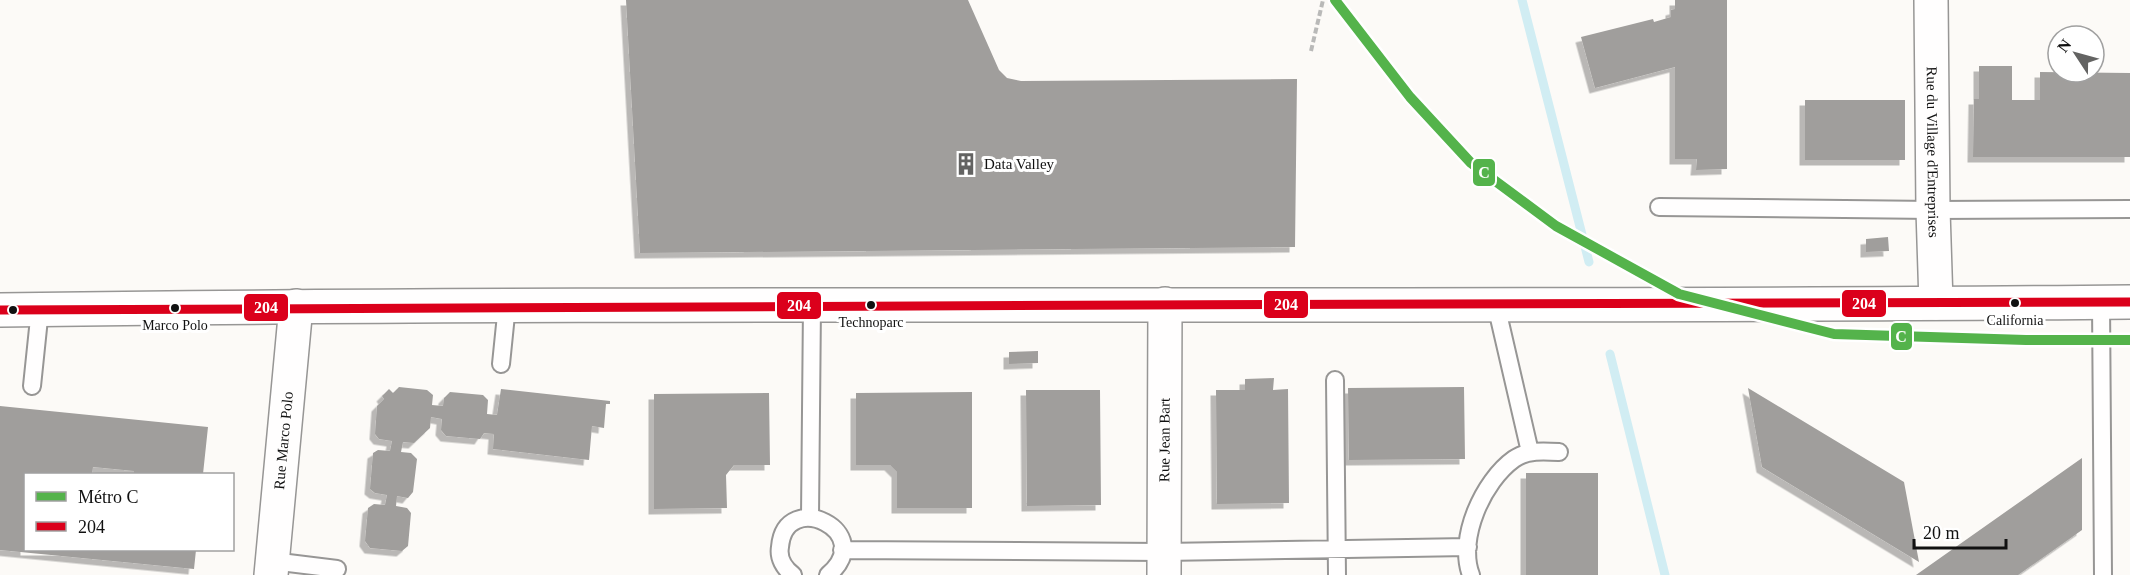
<svg xmlns="http://www.w3.org/2000/svg" width="2130" height="575" font-family="Georgia,serif">
<defs>
<filter id="shadow"><feDropShadow dx="-5.5" dy="5.5" stdDeviation="0" flood-color="#0004"/></filter>
</defs>
<rect width="100%" height="100%" fill="#fcfaf7"/>
<g fill="none" stroke-linecap="round" stroke-linejoin="round">
<path stroke="#d1edf3" stroke-width="9" d="M1522,0l67,262
M1610,354l55,221"/>
</g>
<path fill="#a09e9c" filter="url(#shadow)" d="M626,0h342l31,70 8,8 14,3 276,-2 -2,168 -655,6z
M1675,0h52v169l-31,1 1,-11h-22v-92l-80,21 -14,-51 72,-18 1,3 17,-5v-7l4,-1z
M1979,66h33v34h28v-28l90,1v84h-157l1,-58h5z
M1805,100h100v60h-100z
M1888,237l1,14 -23,1v-13z
M1038,351v12l-29,1v-12z
M1274,378l-1,12 15,-1 1,114 -72,1 -1,-114h29v-11z
M399,387l28,3 6,5 -1,10 11,1 1,-8 6,-6 33,3 5,5 -1,14 10,1 4,-26 109,12v3h-4l-2,24 -12,-2 -3,34 -96,-11 1,-15 -10,-1 -4,6 -34,-3 -5,-6 1,-11 -11,-2 -1,11 -16,15 -11,-1 -2,10 10,1 6,6 -4,33 -5,6 -11,-2 -1,10 11,2 4,5 -3,33 -6,5 -32,-3 -5,-7 3,-33 6,-4 11,1 2,-10 -12,-2 -5,-4 3,-36 5,-3 12,1 2,-10 -13,-2 -4,-5 2,-28 7,-7 -2,-3 7,-7 4,4z
M1464,387l1,72 -116,1 -1,-72z
M1748,388l156,94 15,80 -157,-95z
M1026,390h74l1,115 -74,1z
M972,392v116h-75v-36l-7,-7h-34v-72z
M769,393l1,72h-36l-8,10 1,33 -73,1v-115z
M0,406l208,21 -5,47h-69v-3l-41,-4 -1,7h-66v76h170l-2,19 -194,-19z
M2082,458v72l-64,45h-102z
M1526,473h72v102h-72z"/>
<g fill="none" stroke-linecap="round" stroke-linejoin="round">
<g stroke="#979695" stroke-width="20">
<path id="service" d="M1659,207l274,3 197,-1
M2101,302l2,273
M1496,305l34,147
M501,364l6,-59
M1335,380l2,195
M32,386l8,-77
M810,517l2,-212
M842,550l322,2 304,-5
M272,561l65,8
M793,575c-9,-7 -15,-17 -13,-28 5,-60 99,-15 48,28
M1471,575c-14,-36 12,-94 43,-116 13,-9 29,-8 45,-7"/>
</g>
<g stroke="#979695" stroke-width="36">
<g id="minor">
<path id="s1" d="M1931,0l2,210 3,93"/>
<path id="s2" d="M271,575l25,-269"/>
<path id="s3" d="M1164,575l1,-271"/>
</g>
</g>
<g stroke="#979695" stroke-width="36">
<path id="tertiary" d="M0,310c710,-10 1420,-1 2130,-8"/>
</g>
<path stroke="#b9b9b8" stroke-width="4" stroke-dasharray="6 3" stroke-linecap="butt" d="M1311,51l12,-51"/>
<use href="#service" stroke="#fffefe" stroke-width="16"/>
<use href="#minor" stroke="#fffefe" stroke-width="33"/>
<use href="#tertiary" stroke="#fffefe" stroke-width="33"/>
<g stroke="#fff" stroke-width="14">
<path id="bus-1" d="M0,310c710,-8 1420,-3 2130,-8"/>
</g>
<use href="#bus-1" stroke="#db001b" stroke-width="9"/>
<g stroke="#fff" stroke-width="15">
<path id="metro-1" d="M1335,0l75,97 61,66 85,63 123,68 155,40 192,6h104"/>
</g>
<use href="#metro-1" stroke="#54b34b" stroke-width="10"/>
</g>
<defs>
<g id="building-bare" transform="scale(1.8)"><path d="M-4-6H4V6H1V3H-1V6H-4ZM-2.5-4.3h1.7v1.8h-1.7ZM.8-4.3h1.7v1.8H.8ZM-2.5-1h1.7V.8h-1.7ZM.8-1h1.7V.8H.8Z" fill="#636362" stroke="#fff" stroke-width="2.5" paint-order="stroke"/></g>
</defs>
<g fill-rule="evenodd">
<use href="#building-bare" x="966" y="164"/>
</g>
<g fill="#111" stroke="#fff" stroke-width="2">
<circle cx="2015" cy="303" r="5"/>
<circle cx="871" cy="305" r="5"/>
<circle cx="175" cy="308" r="5"/>
<circle cx="13" cy="310" r="5"/>
</g>
<g text-anchor="middle" stroke-width="6" stroke-linejoin="round" paint-order="stroke">
<g font-size="14" fill="#111" stroke="#fff">
<text x="2015" y="325">California</text>
<text x="871" y="327">Technoparc</text>
<text x="175" y="330">Marco Polo</text>
</g>
<g font-size="15" fill="#111" stroke="#fff">
<text dy="5" stroke="none"><textPath href="#s1" startOffset="152">Rue du Village d'Entreprises</textPath></text>
<text dy="5" stroke="none"><textPath href="#s2" startOffset="135">Rue Marco Polo</textPath></text>
<text dy="5" stroke="none"><textPath href="#s3" startOffset="135">Rue Jean Bart</textPath></text>
</g>
<g font-size="15" fill="#111" stroke="#fff" text-anchor="start">
<text x="984" y="169">Data Valley</text>
</g>
</g>
<g stroke="#fff" stroke-width="2">
<rect x="1472" y="158" width="24" height="29" rx="6" fill="#54b34b"/>
<rect x="1841" y="289" width="46" height="29" rx="6" fill="#db001b"/>
<rect x="1263" y="290" width="46" height="29" rx="6" fill="#db001b"/>
<rect x="776" y="291" width="46" height="29" rx="6" fill="#db001b"/>
<rect x="243" y="293" width="46" height="29" rx="6" fill="#db001b"/>
<rect x="1890" y="322" width="23" height="29" rx="6" fill="#54b34b"/>
</g>
<g font-size="16" text-anchor="middle" font-weight="bold" fill="#fff">
<text x="1484" y="178">C</text>
<text x="1864" y="309">204</text>
<text x="1286" y="310">204</text>
<text x="799" y="311">204</text>
<text x="266" y="313">204</text>
<text x="1901" y="342">C</text>
</g>
<rect x="24" y="473" width="210" height="78" fill="#ffffff" stroke="#a0a0a0" stroke-width="1.5"/>
<rect x="36" y="492" width="30" height="9" fill="#54b34b" stroke="#a0a0a0" stroke-width="1.5"/>
<text x="78" y="503" font-size="18" fill="#111111">Métro C</text>
<rect x="36" y="522" width="30" height="9" fill="#db001b" stroke="#a0a0a0" stroke-width="1.5"/>
<text x="78" y="533" font-size="18" fill="#111111">204</text>
<g transform="translate(2076 54) rotate(306)"><circle r="28" fill="#ffffff" stroke="#a0a0a0" stroke-width="1.5"/>
<path d="M0-4.5L10 22L0 15L-10 22Z" fill="#636362"/>
<text y="-9" font-size="16" font-weight="bold" text-anchor="middle" fill="#111111">N</text>
</g>
<path d="M1914 539v9h92v-9" fill="none" stroke="#111111" stroke-width="3"/>
<text x="1923" y="539" font-size="18" fill="#111111" stroke="#ffffff" stroke-width="4.5" paint-order="stroke">20 m</text>
</svg>
